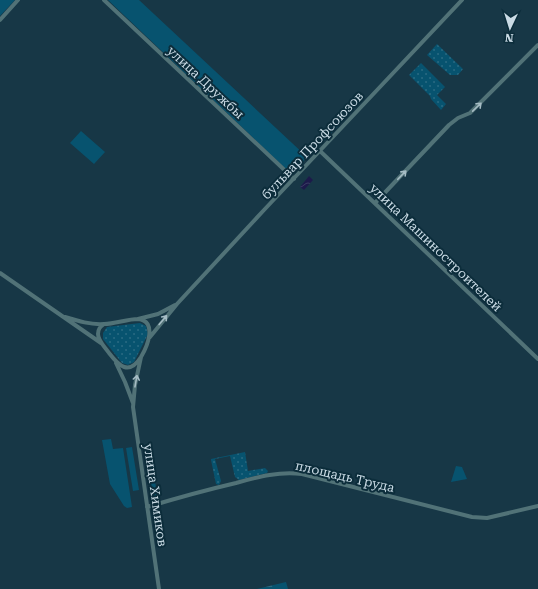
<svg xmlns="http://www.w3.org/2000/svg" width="538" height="589" font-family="'Roboto Serif',serif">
<defs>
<pattern id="grass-dots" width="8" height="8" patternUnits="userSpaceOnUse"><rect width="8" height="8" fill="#07536f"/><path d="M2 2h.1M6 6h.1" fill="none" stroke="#2a6b83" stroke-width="1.8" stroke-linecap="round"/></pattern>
<pattern id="forest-firs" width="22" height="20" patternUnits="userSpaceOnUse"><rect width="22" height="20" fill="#07536f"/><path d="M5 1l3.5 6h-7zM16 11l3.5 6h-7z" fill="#2a6b83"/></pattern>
<pattern id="water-waves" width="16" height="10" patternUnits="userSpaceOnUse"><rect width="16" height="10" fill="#1c1a4a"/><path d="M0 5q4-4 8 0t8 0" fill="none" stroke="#3c3b64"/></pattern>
</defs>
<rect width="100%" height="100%" fill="#173746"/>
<path fill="url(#grass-dots)" d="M437,44l26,25 -5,6h-8l-23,-20z
M421,63l24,24 -8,8 9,9 -5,6 -10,-11 -1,-3 -21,-21z
M336,124h4l-30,31v-4z
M140,323l6,3 2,8 -14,28 -6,3 -6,-2 -19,-24v-6l4,-6z
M245,452l3,19 17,-3 3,3 -1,2 -28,7 -4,-3 -5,-21 -15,3 6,22 -2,4 -3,-1 -5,-24v-1z
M153,468l5,33 -5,2 -2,-2 -4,-32z"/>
<path fill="url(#forest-firs)" d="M286,582l2,7h-31z"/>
<path fill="#07536f" d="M0,0h15l-15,16z
M108,0h31l168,157c-6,7 -10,15 -20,13z
M81,131l24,21 -11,12 -24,-21z
M111,439l2,10 10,-1 9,59 -5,1 -3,-2 -14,-22 -8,-44z
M132,447l7,43 -6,1 -7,-43z
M456,466l6,1 5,12 -16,3z"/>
<path fill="url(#water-waves)" d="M309,176l4,4 -9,10 -4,-3z"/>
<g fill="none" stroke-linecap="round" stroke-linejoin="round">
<path stroke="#517277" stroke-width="4" d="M104,0l190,179
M0,20l18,-20
M320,151l218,208
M375,203l74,-78 9,-7 12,-5 68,-68
M0,273l101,70
M65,317c13,4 26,8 39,7 11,0 23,-5 34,-5 20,2 9,28 3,38 -12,19 -22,9 -32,-4 -4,-6 -11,-12 -11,-19 0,-5 2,-7 6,-10
M138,319l20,-5 17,-9
M150,337l27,-33 87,-94 198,-210
M141,357l-6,28 -2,22 26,182
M116,363l9,19 8,21
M147,507c30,-9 59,-17 89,-24 22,-6 43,-12 66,-9l170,43 15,1 51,-12"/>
</g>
<defs><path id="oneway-shaft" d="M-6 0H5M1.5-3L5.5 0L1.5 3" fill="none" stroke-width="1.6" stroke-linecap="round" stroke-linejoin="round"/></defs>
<g stroke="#a6bcc4">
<use href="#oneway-shaft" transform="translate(477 107) rotate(-44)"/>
<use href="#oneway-shaft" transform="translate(402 175) rotate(-46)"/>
<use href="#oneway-shaft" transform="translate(163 320) rotate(-50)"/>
<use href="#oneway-shaft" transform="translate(136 381) rotate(-80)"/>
</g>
<g text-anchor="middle" stroke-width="4" stroke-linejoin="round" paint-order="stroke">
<g font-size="13" fill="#cadbe5" stroke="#0c2d3b">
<text transform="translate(206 82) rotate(43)" y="5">улица Дружбы</text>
<text transform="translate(312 145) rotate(-47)" y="5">бульвар Профсоюзов</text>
<text transform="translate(436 247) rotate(44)" y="5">улица Машиностроителей</text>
<text transform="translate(345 476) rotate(13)" y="5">площадь Труда</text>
<text transform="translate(156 495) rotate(82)" y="5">улица Химиков</text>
</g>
</g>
<g transform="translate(510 28) rotate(184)" stroke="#0c2d3b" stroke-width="3" paint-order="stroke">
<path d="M0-3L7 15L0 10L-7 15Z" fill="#cadbe5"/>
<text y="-6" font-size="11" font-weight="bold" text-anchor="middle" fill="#cadbe5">N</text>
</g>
</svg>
